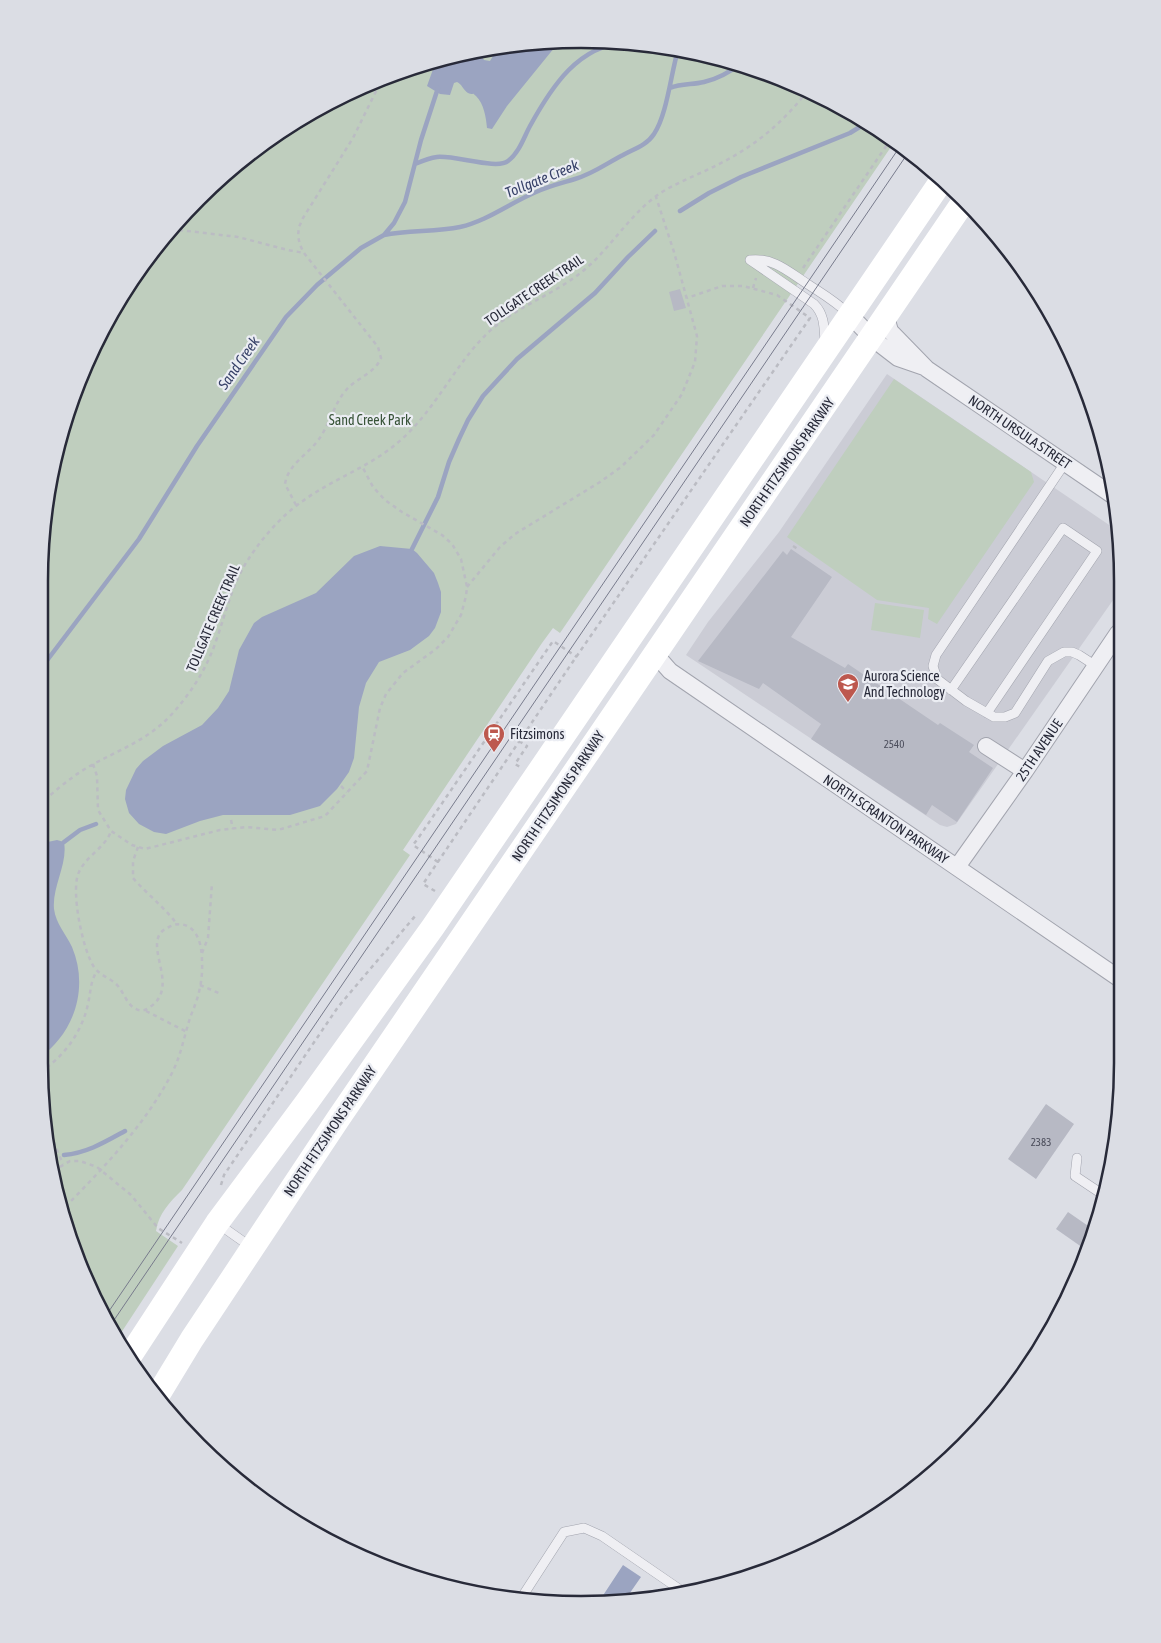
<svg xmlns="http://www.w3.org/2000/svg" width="1161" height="1643" font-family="'Asap Condensed',sans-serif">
<rect width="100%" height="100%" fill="#dcdee5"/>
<path fill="#cbccd5" d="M887,374l231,157v62l-162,231 -9,3 -7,-2 -254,-170 22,-33 71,-90z"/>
<path fill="#bfcebe" d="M616,40l104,17 100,38 75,46 -335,492 -7,-5 -11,15 -139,207 7,5 -228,335c-13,13 -23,23 -26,41l22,15 -61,93 -37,-69 -23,-67 -18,-141v-482l10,-105 31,-102 31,-63 40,-60 72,-77 86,-62 97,-43 104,-25z
M894,379l137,93 3,10 -97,142 -9,-5 1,-11 -52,-8 -90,-63z
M875,603l49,7 -4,28 -49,-8z"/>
<path fill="#9ba4c1" d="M559,42l-52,64 -15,23 -5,-1c-1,-11 -3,-24 -11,-32 -5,-5 -1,0 -8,-3 -5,-3 -6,-9 -11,-11l-3,1 -4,12 -10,-1 -13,-8 9,-25 43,-10 5,9 6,1 3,-5 -3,-8 20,-5z
M380,546l32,3 5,4 17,20 4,10 3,9v20l-6,16 -6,8 -19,14 -31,12 -13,21 -7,24 -5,51 -5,14 -12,17 -17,17 -30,9h-67l-23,6 -34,13 -12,-2 -15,-8 -10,-11 -4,-14 1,-9 10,-21 7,-8 20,-15 39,-21 16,-17 11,-17 10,-41 15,-27 8,-6 54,-24 38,-37z
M57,840l7,2c4,22 -12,44 -10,67 2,15 12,25 18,38 17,40 3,86 -33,111v-212l4,-3z
M623,1565l18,12 -16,23h-25z"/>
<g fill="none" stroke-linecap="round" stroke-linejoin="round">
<path stroke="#9ba4c1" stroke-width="4.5" d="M670,88c12,-5 22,-3 34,-6 13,-3 26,-10 36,-18
M415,164c7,-3 14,-6 22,-7 18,-2 60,13 71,4 11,-8 16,-24 22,-35 22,-40 48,-80 96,-84
M680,211l29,-18 32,-16 109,-44 16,-10
M384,235c25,-5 51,-3 76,-8 27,-6 50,-24 76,-35 13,-6 26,-9 39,-13 18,-5 32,-16 48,-24 11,-6 24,-10 31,-21 13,-19 17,-61 24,-84
M412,549l26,-52 11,-35 10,-23 9,-19 15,-24 34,-37 78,-66 33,-36 27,-26
M39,671l100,-132 58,-93 89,-129 31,-32 44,-37 23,-13 10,-12 11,-21 16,-62 17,-52
M64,842l16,-12 16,-6
M64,1155c23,-2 41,-13 61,-24
M51,1159l4,-1"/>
</g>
<path fill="#b7b9c4" d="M680,289l6,19 -12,3 -5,-19z
M791,549l41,28 -41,60 54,31 3,-4 90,61 2,-2 34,22 -5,7 24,16 -36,54 -25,-17 -6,10 -115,-76 10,-15 -58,-41 -4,6 -61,-28 85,-110 4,4z
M1046,1104l28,20 -38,55 -28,-20z
M1068,1212l26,18 -8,20 -30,-21z"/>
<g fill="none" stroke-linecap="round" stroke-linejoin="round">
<g stroke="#a2a4ae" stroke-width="10">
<path id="service" d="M750,260l64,44c11,11 10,24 11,39
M750,260c24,-3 40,13 59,25 17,11 26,16 41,30
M1065,463l-129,192 -3,11 4,13 29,22 28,16h11l10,-4 33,-52 16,-9h8l7,3 17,11
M951,690l112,-162 34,23 -110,162
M1077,1158l-2,18 30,20
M217,1223l34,24
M520,1600l44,-68 20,-4 18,8 83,57"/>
</g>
<g stroke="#a2a4ae" stroke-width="18">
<path id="minor" d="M850,315l22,23 26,20 26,9
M886,317l4,14 37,38 188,128
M655,654l15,17 450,308
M986,746l39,25
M957,867l68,-96 93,-138"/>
</g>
<path stroke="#bbbcc3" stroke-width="2.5" stroke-dasharray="4 4" stroke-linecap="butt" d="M180,220l26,-21 36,-39
M171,229l67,8 50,13 16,3
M803,268l88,-129
M753,288l3,-10
M296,505l-11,-21c3,-20 23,-29 34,-45 11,-15 15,-36 28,-50 10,-11 28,-16 34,-31l-3,-11 -74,-94 -4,-8 -2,-9 1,-9 4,-9 50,-80 29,-59
M793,546l5,3
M467,587l33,-40 15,-13 85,-52 21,-15 33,-32 28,-41 13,-32 2,-26 -23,-84 -18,-55
M519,741l8,5 -12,18 5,3
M93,764l4,12 1,34 13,21 21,14 13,4 75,-19 26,-3 32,3 47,-14 42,-45 13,-63 6,-14 17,-21 33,-24 12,-12 13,-22 5,-19 1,-9 -6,-28 -9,-15 -10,-9 -40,-23 -17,-12 -12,-13 -10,-19
M341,786l6,6
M39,806c15,-15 32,-29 51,-40 30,-17 57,-25 82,-52 19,-21 35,-46 44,-73 12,-34 16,-60 38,-90 14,-20 32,-39 53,-53 32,-22 67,-33 96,-60 36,-33 54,-78 89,-109 28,-24 63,-35 91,-58 28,-23 46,-56 76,-77 18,-12 39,-19 58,-29 37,-18 67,-43 91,-75
M231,820l2,9
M138,847l-5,14v17c14,16 31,29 44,46
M438,862l-25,-17 6,-8 134,-196 24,16
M435,891l-12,-7 149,-221 238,-345 -33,-23 -34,-9h-21l-35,12
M202,953l6,-15 4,-55
M200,985l21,9
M146,1011l41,21
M40,1072c24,-15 42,-40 48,-68 3,-13 2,-22 9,-33
M47,1127l16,37
M53,1171l17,-10h10l17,6 34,28 27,33 24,15
M221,1185l3,-10 114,-168 78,-92
M60,1212c41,-41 87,-89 113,-141 10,-21 12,-41 20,-61 6,-14 10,-32 9,-48 0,-12 -2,-30 -15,-36 -6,-3 -13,-2 -18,1 -32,13 14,58 -19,80 -4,3 -9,5 -14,2 -9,-4 -12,-16 -18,-23 -7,-8 -18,-10 -24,-19 -11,-16 -24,-77 -15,-95 7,-16 27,-25 32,-41"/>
<use href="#service" stroke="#efeff3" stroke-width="9"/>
<use href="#minor" stroke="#efeff3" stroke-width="16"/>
<path stroke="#fff" stroke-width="24" d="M128,1359l89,-136 90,-121 126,-175 509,-747
M158,1395l34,-56 146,-220 626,-918"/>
<path stroke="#787b8c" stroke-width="1" d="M105,1317l796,-1172
M110,1326l800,-1176"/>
</g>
<defs>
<g id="school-pin" transform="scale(1.125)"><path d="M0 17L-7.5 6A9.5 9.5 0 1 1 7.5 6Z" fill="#bd584e" stroke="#ebedf3"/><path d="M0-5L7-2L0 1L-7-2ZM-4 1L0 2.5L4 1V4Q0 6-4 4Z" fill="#fff"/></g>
<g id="station-pin" transform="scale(1.125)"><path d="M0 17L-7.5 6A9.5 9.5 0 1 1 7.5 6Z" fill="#bd584e" stroke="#ebedf3"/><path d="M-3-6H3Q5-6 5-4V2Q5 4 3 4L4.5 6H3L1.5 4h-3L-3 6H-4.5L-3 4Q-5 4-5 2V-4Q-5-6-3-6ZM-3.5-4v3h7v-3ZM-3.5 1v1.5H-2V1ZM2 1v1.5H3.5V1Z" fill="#fff"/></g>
</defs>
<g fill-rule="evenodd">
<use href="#school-pin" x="848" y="684"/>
<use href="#station-pin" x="494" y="734"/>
</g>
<g text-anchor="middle" stroke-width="4.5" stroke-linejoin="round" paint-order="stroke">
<g font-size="11" fill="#4c4e5c">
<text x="894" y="748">2540</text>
<text x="1041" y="1146">2383</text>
</g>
<g font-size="14" fill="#282a39" stroke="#ebedf3">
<text transform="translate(534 290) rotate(-34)" y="5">TOLLGATE CREEK TRAIL</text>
<text transform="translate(1020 432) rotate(34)" y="5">NORTH URSULA STREET</text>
<text transform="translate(787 462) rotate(-55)" y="5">NORTH FITZSIMONS PARKWAY</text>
<text transform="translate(213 618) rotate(-67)" y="5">TOLLGATE CREEK TRAIL</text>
<text transform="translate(1039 750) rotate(-56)" y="5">25TH AVENUE</text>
<text transform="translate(558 796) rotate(-56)" y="5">NORTH FITZSIMONS PARKWAY</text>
<text transform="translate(886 819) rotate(34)" y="5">NORTH SCRANTON PARKWAY</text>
<text transform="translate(330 1131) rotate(-56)" y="5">NORTH FITZSIMONS PARKWAY</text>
</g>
<g font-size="14" fill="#375338" stroke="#ebedf3">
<text x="370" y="425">Sand Creek Park</text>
</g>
<g font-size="14" fill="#282a39" stroke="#ebedf3" text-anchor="start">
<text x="864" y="681">Aurora Science<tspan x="864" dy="16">And Technology</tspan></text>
<text x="510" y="739">Fitzsimons</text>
</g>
<g font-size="15" font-style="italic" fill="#374168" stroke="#ebedf3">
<text transform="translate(542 179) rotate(-22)" y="5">Tollgate Creek</text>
<text transform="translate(239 363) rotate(-55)" y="5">Sand Creek</text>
</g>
</g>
<path d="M0 0H1161V1643H0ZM581 48H581A533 533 0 0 1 1114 581V1063A533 533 0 0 1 581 1596H581A533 533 0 0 1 48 1063V581A533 533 0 0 1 581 48Z" fill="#dbdde4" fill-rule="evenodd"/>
<path fill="none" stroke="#282a39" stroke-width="2.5" d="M581 48H581A533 533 0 0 1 1114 581V1063A533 533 0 0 1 581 1596H581A533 533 0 0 1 48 1063V581A533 533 0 0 1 581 48Z"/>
</svg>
